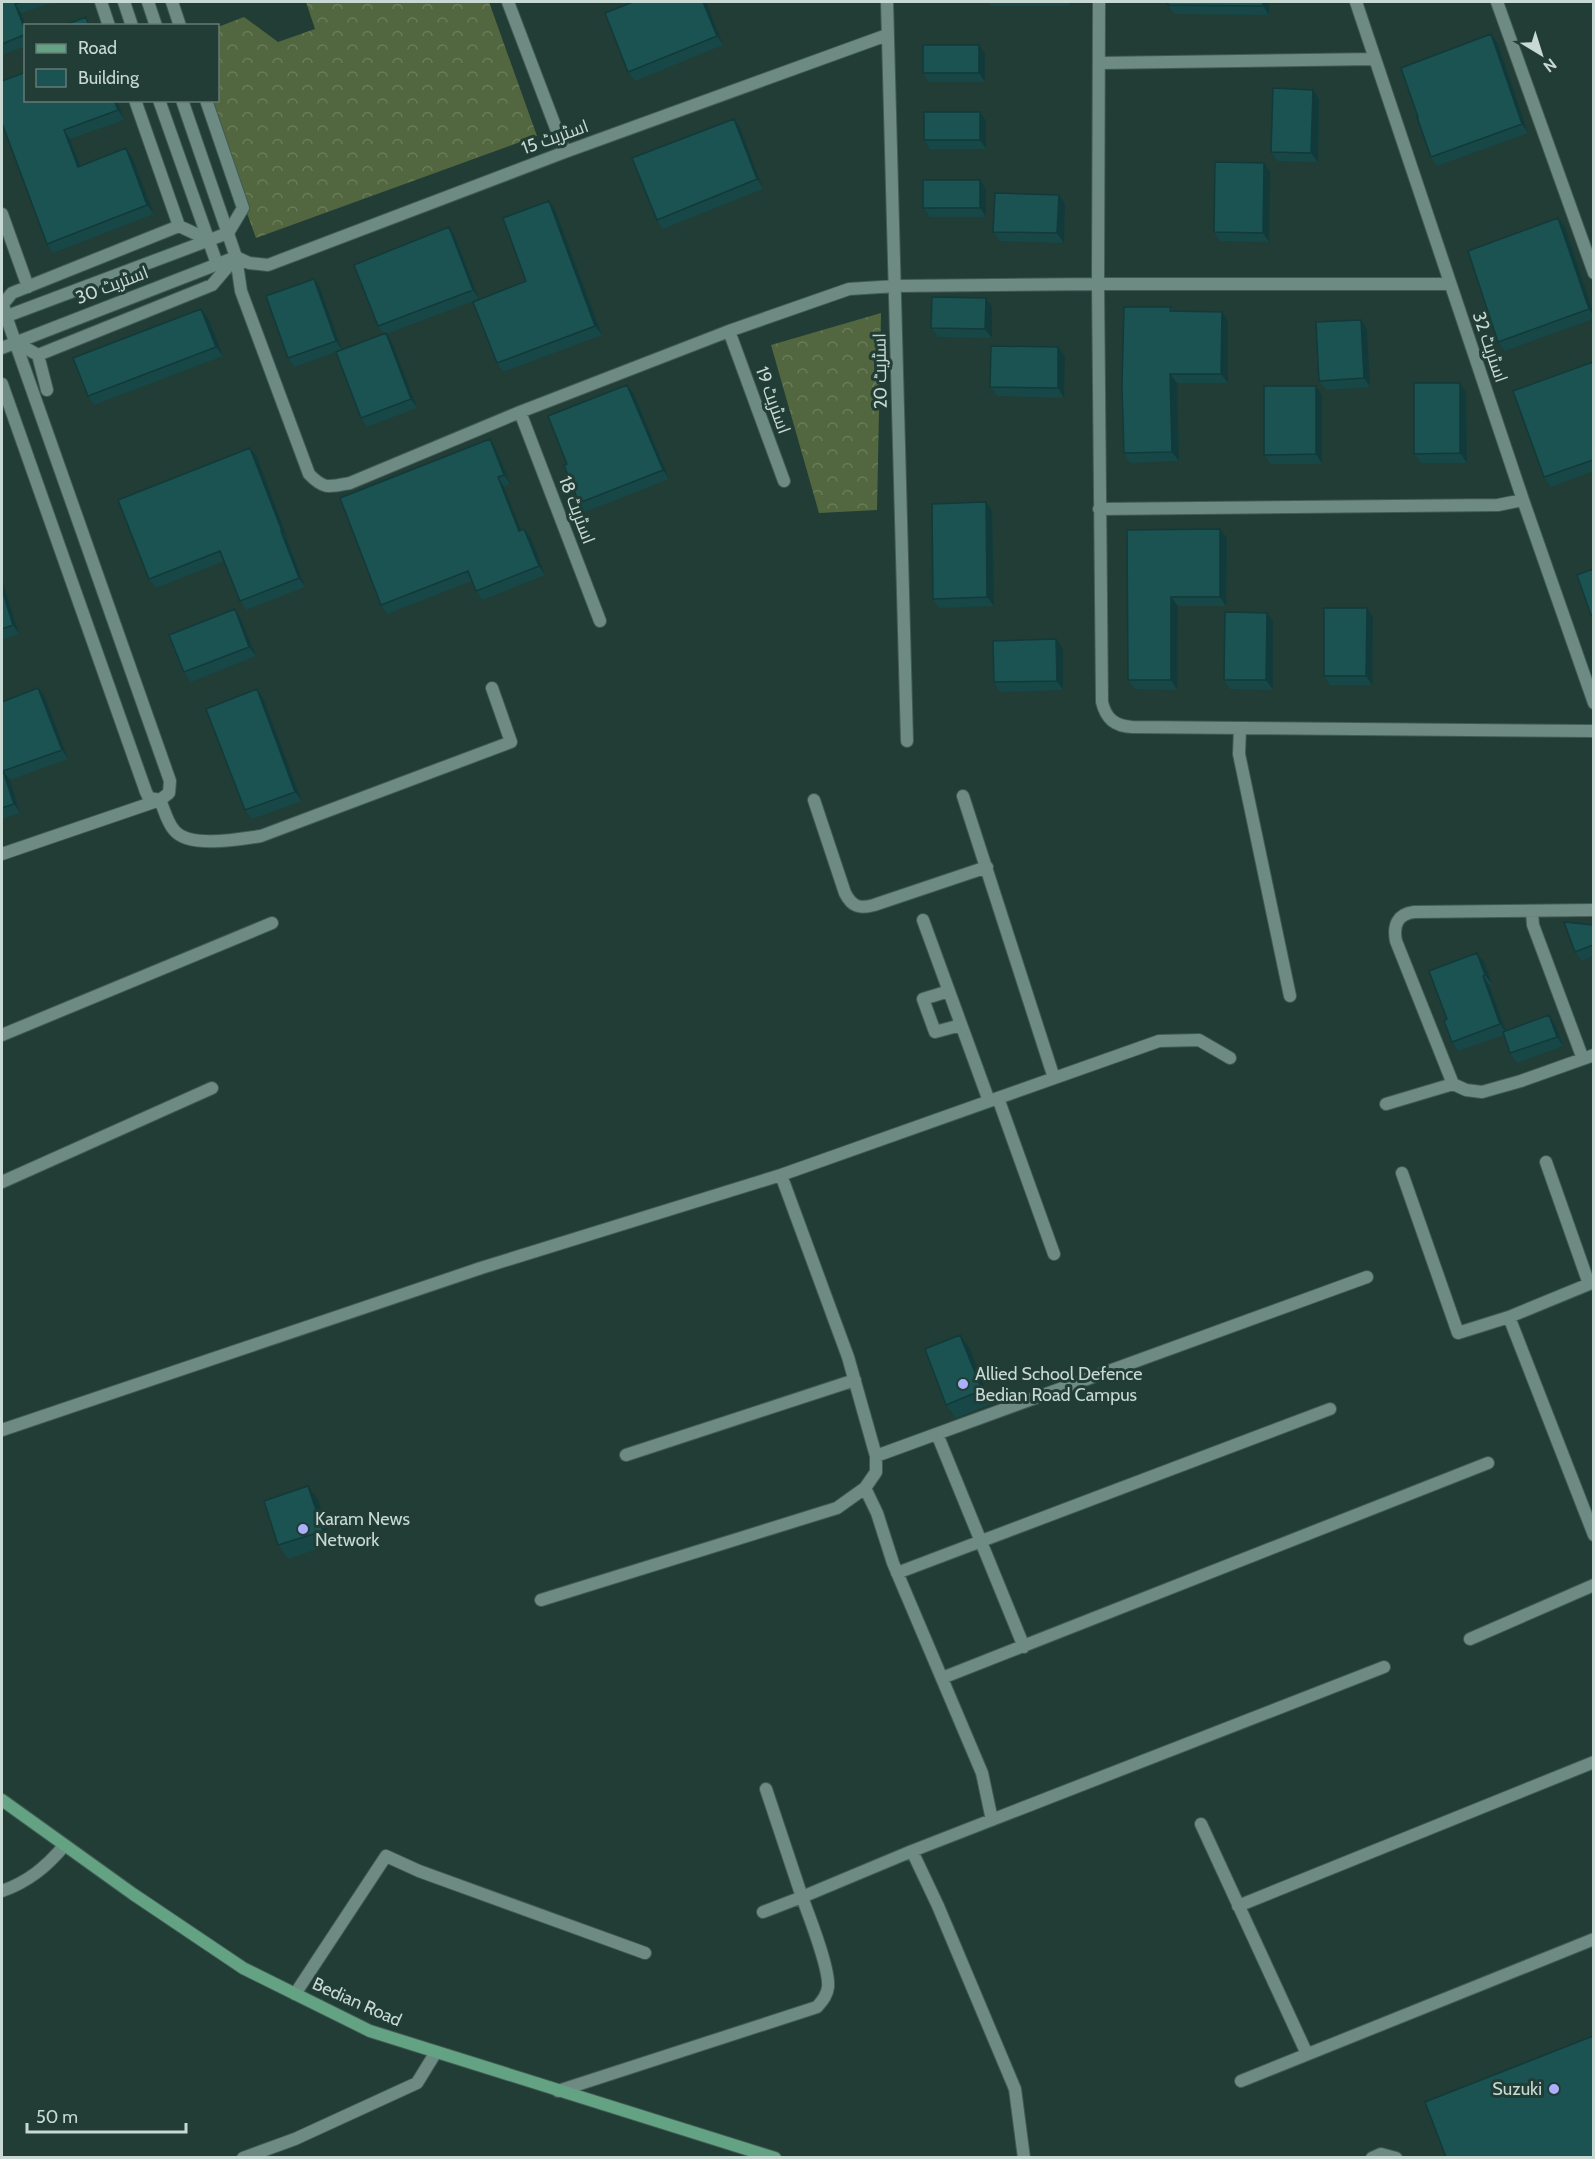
<svg xmlns="http://www.w3.org/2000/svg" width="1595" height="2159" font-family="Cabin,Cairo,sans-serif">
<defs>
<pattern id="forest-crowns" width="20" height="18" patternUnits="userSpaceOnUse" patternTransform="scale(1.5)"><rect width="20" height="18" fill="#52673f"/><path d="M2 6a3 3 0 1 1 6 0M12 15a3 3 0 1 1 6 0" fill="none" stroke="#697c5a"/></pattern>
</defs>
<rect width="100%" height="100%" fill="#213d35"/>
<path fill="url(#forest-crowns)" d="M306,2h183l48,134 -281,102 -50,-137 12,-1v-73l26,-10 34,25 37,-13z
M881,313l-4,197 -58,3 -48,-168z"/>
<g fill="none" stroke-linecap="round" stroke-linejoin="round">
<g stroke="#415a54" stroke-width="14">
<path id="minor" d="M101,2l8,24
M172,2l8,24
M508,2l57,150
M887,2l20,739
M1099,2l-1,282 4,418c4,17 13,24 30,25l462,4
M1356,2l167,498 71,203
M1497,2l97,271
M1100,63l274,-4
M135,100l44,126 30,14
M206,100l37,108 -15,25
M2,214l26,73
M236,257l5,34 68,183c15,16 21,13 41,9l170,-71 209,-81 120,-42 47,-3 202,-2h351
M236,257l13,6 19,2 297,-113 322,-117
M6,316l-3,-12 9,-11 167,-67
M729,331l55,150
M15,342l23,13 174,-70 24,-28
M38,355l9,35
M520,412l80,209
M1099,509l399,-4 25,-5
M1240,728l-1,26 51,242
M963,796l91,282
M814,800l31,93c7,14 15,16 29,12l113,-38
M2,854l158,-54c4,9 7,22 14,30 15,19 66,9 87,6l250,-94 -19,-54
M1594,910l-180,2c-17,2 -21,14 -18,29l57,143 13,6 16,2 39,-11 73,-26
M1532,912l1,13 50,134
M923,920l66,181
M949,991l-26,8 12,33 26,-7
M2,1035l270,-112
M998,1098l56,156
M1386,1104l67,-20
M1546,1162l43,122
M1402,1173l56,160 51,-16 85,-35
M781,1175l67,182 28,99v16l-11,16 12,25 16,50 89,210 10,47
M2,1182l210,-94
M1509,1317l85,218
M2,1430l479,-162 300,-93 378,-134 40,-1 31,18
M937,1434l87,213
M626,1455l229,-75
M876,1456l491,-179
M897,1573l433,-164
M541,1600l296,-92 28,-20
M1470,1639l124,-54
M942,1678l546,-215
M1201,1824l106,230
M912,1851l472,-184
M2,1891c26,-9 44,-24 62,-45
M1238,1906l356,-144
M763,1912l39,-15 -36,-108
M295,1994l91,-138 33,15 226,82
M1241,2081l353,-142
M558,2091l259,-84c5,-6 10,-11 11,-20 2,-18 -19,-71 -26,-90l110,-46 26,55 77,183 9,69
M243,2158l52,-19 122,-56 19,-31
M1372,2158l9,-4 15,4"/>
</g>
<g stroke="#415a54" stroke-width="14">
<path id="tertiary" d="M124,2l8,24
M148,2l8,24
M159,100l58,164
M2,318l226,-85
M2,348l234,-91 -54,-157
M2,384l144,408 3,6 11,2 9,-7 1,-12 -164,-465"/>
</g>
<g stroke="#415a54" stroke-width="14">
<path id="secondary" d="M2,1800l131,94 110,74 127,63 405,127"/>
</g>
<use href="#minor" stroke="#6d8b82" stroke-width="12"/>
<use href="#tertiary" stroke="#6d8b82" stroke-width="12"/>
<use href="#secondary" stroke="#63a282" stroke-width="12"/>
</g>
<path fill="#174747" d="M2,2h53l-34,11 5,13v20l-24,9z
M633,2h73l17,43 -88,36 -7,-9z
M988,2h81v4h-79z
M1168,2h101v13l-95,-1 -6,-9z
M1498,44l30,89 -91,33 -6,-9 -13,-40z
M979,45l6,9v28h-56l-6,-9z
M1319,99l-1,63 -41,-1 -6,-9z
M26,100h91l7,20 -54,19 11,27 51,-9 22,57 -101,39 -6,-9z
M980,112l6,9v28h-56l-6,-9z
M740,128l23,61 -100,40 -6,-9z
M1264,163l6,9 -1,70 -49,-1 -6,-9z
M986,189v28h-56l-7,-9z
M1059,195l6,9 -1,39 -64,-2 -7,-9z
M549,201l6,9 47,125 -99,37 -6,-9 29,-82z
M449,227l6,10 24,62 -93,35 6,8 25,66 -50,19 -6,-9 -25,-66 -42,15 -6,-9 32,-70 22,62 42,-16 -6,-8z
M1565,227l28,85v7l-88,32 -7,-9z
M986,298l6,9v31l-54,-1 -7,-9z
M1171,307l2,4 55,10v62h-51l2,78 -49,2 -6,-10z
M208,318l15,38 -129,49 -6,-9z
M1361,320l6,9 3,58 -44,3 -7,-9z
M1065,356l-1,42 -67,-2 -7,-9z
M1593,362v109l-42,16 -7,-10z
M1460,383l6,9 1,71h-46l-7,-9z
M634,394l35,85 -84,33 -6,-9z
M1322,395v69h-51l-7,-9z
M490,439l6,10 14,35 -6,3 17,43 10,8 14,37 -63,25 -6,-9 -4,-10 -85,33 -6,-9z
M257,457l31,83h-1l18,47 -59,23 -6,-9 -16,-40 -68,27 -7,-9z
M992,511l2,95 -55,2 -6,-9z
M1220,529l7,9 -1,68h-48l-1,84 -42,-1 -7,-9 -1,-150z
M2,579l17,55 -17,6z
M1367,608l6,9 -1,68h-42l-6,-9z
M235,609l6,10 15,37 -65,26 -7,-10z
M1273,622v68l-43,-1 -6,-9z
M1056,639l7,10v41l-63,2 -6,-10z
M38,688l7,9 23,62 -58,21 10,33 -18,6v-117z
M263,698l39,103 -50,18 -7,-9z
M1593,925v31l-11,5 -7,-9z
M1477,953l7,9 8,22 -3,1 17,46 43,-16 6,9 8,22 -46,17 -7,-10 -6,-18 -46,16 -6,-9 -5,-23z
M970,1349l21,55 -35,14 -10,-13z
M318,1500l14,44 -44,15 -10,-14z"/>
<path fill="#133a3a" d="M703,2h3l17,43 -6,-9z
M1263,2h6v13l-6,-9z
M15,4l6,9 5,13v6z
M1491,34l7,10 30,89 -6,-9z
M979,45l6,9v28l-6,-9z
M1313,90l6,9 -1,63 -7,-9z
M114,100h3l7,20 -6,-10z
M980,112l6,9v28l-6,-9z
M734,119l6,9 23,61 -6,-10z
M64,130l6,9 14,37 -6,-9z
M126,148l6,9 22,57 -7,-9z
M1264,163l6,9 -1,70 -6,-9z
M980,180l6,9v28l-6,-9z
M1059,195l6,9 -1,39 -7,-10z
M549,201l6,9 47,125 -7,-9z
M1558,218l7,9 28,85v3l-4,-6z
M449,227l6,10 24,62 -6,-9z
M314,279l6,9 22,62 -6,-9z
M986,298l6,9v31l-7,-9z
M201,309l7,9 15,38 -7,-9z
M1222,312l6,9v62l-7,-9z
M1361,320l6,9 3,58 -6,-9z
M386,333l6,9 25,66 -6,-9z
M1058,347l7,9 -1,42 -6,-10z
M1170,374l7,9 2,78 -7,-9z
M1460,383l6,9 1,71 -7,-10z
M627,385l7,9 35,85 -6,-9z
M1316,386l6,9v69l-6,-10z
M490,439l6,10 14,35 -6,-9z
M250,448l7,9 31,83 -6,-9z
M498,477l6,10 21,53 -6,-9z
M986,502l6,9 2,95 -7,-9z
M524,529l7,9 14,37 -6,-9z
M1220,529l7,9 -1,68 -6,-9z
M281,531l6,9 18,47 -6,-9z
M2,579l17,55 -6,-9 -11,-35z
M1171,597l7,9 -1,84 -6,-10z
M1367,608l6,9 -1,68 -6,-9z
M235,609l6,10 15,37 -7,-9z
M1267,613l6,9v68l-7,-10z
M1056,639l7,10v41l-6,-9z
M38,688l7,9 23,62 -6,-9z
M257,689l6,9 39,103 -7,-9z
M3,771l7,9 10,33 -6,-9z
M1477,953l7,9 8,22 -7,-9z
M1483,976l6,9 18,49 -7,-10z
M1549,1015l6,9 8,22 -6,-9z
M960,1335l10,14 21,55 -9,-14z
M308,1486l10,14 14,44 -9,-13z"/>
<path fill="#1b5353" stroke="#133a3a" stroke-width="1.5" d="M2,2h20l-7,2 11,28v2l-24,10z
M633,2h70l14,34 -89,36 -23,-59z
M1168,2h95v4l-95,-1z
M86,17l3,9h-27z
M1491,34l31,90 -91,33 -14,-40h1l-17,-49z
M923,45h56v28h-56z
M26,72v28h88l4,10 -54,20 14,37 48,-19 21,57 -100,39 -45,-121v-42z
M1273,88l40,2 -2,63 -40,-1z
M924,112h56v28h-56z
M734,119l23,60 -100,41 -25,-62z
M1215,162l49,1 -1,70 -49,-1z
M923,180h57v28h-57z
M995,193l64,2 -2,38 -64,-1z
M549,201l46,125 -98,37 -24,-61 53,-21 -23,-63z
M1558,218l31,91 -91,33 -30,-91z
M449,227l24,63 -95,36 -24,-61z
M314,279l22,62 -48,17 -22,-62z
M932,297l54,1 -1,31 -54,-1z
M1124,307h47l-1,4 52,1 -1,62h-51l2,78 -48,1 -2,-67z
M201,309l15,38 -128,49 -15,-38z
M1361,320l3,58 -45,3 -3,-59z
M386,333l25,66 -50,19 -25,-66z
M991,346l67,1v41l-68,-1z
M1593,362v98l-49,17 -31,-86z
M1414,383h46v70l-46,1z
M627,385l36,85 -84,33 -15,-38 3,-1 -19,-48z
M1264,386h52v68l-52,1z
M490,439l14,36 -6,2 21,54 5,-2 15,37 -63,25 -8,-20 -87,34 -41,-107z
M250,448l32,83h-1l18,47 -59,23 -20,-50 -71,28 -31,-79z
M986,502l1,95 -54,2 -1,-95z
M1220,529v68h-49v83h-43l-1,-150z
M1593,569v45l-2,1 -14,-40z
M2,590l11,35 -11,4z
M1324,608h43l-1,68h-42z
M235,609l14,38 -65,25 -15,-37z
M1225,612l42,1 -1,67h-42z
M1056,639l1,42 -63,1 -1,-41z
M38,688l24,62 -59,21 11,33 -12,4v-106z
M257,689l38,103 -50,18 -39,-101z
M1564,922l29,3v20l-18,7z
M1477,953l8,22 -2,1 17,48 -48,18 -8,-21 3,-2 -18,-48z
M1549,1015l8,22 -47,16 -7,-21z
M960,1335l22,55 -36,15 -21,-56z
M308,1486l15,45 -45,14 -14,-44z
M1593,2036v121h-147l-21,-55z"/>
<g fill="#acaffb" stroke="#213d35" stroke-width="2">
<circle cx="963" cy="1384" r="6"/>
<circle cx="303" cy="1529" r="6"/>
<circle cx="1554" cy="2089" r="6"/>
</g>
<g text-anchor="middle" stroke-width="6" stroke-linejoin="round" paint-order="stroke">
<g font-size="18" fill="#c8d8d3" stroke="#213d35">
<text transform="translate(555 137) rotate(-20)" y="6">اسٹریٹ 15</text>
<text transform="translate(112 285) rotate(-21)" y="6">اسٹریٹ 30</text>
<text transform="translate(1490 347) rotate(71)" y="6">اسٹریٹ 32</text>
<text transform="translate(880 371) rotate(-91)" y="6">اسٹریٹ 20</text>
<text transform="translate(773 400) rotate(70)" y="6">اسٹریٹ 19</text>
<text transform="translate(577 510) rotate(69)" y="6">اسٹریٹ 18</text>
<text transform="translate(357 2002) rotate(24)" y="6">Bedian Road</text>
</g>
<g font-size="18" fill="#c8d8d3" stroke="#213d35" text-anchor="start">
<text x="975" y="1380">Allied School Defence<tspan x="975" dy="21">Bedian Road Campus</tspan></text>
<text x="315" y="1525">Karam News<tspan x="315" dy="21">Network</tspan></text>
<text x="1542" y="2095" text-anchor="end">Suzuki</text>
</g>
</g>
<rect width="1595" height="2159" fill="none" stroke="#c8d8d3" stroke-width="6"/>
<rect x="24" y="24" width="195" height="78" fill="#213d35" stroke="#647b74" stroke-width="1.5"/>
<rect x="36" y="44" width="30" height="9" fill="#63a282" stroke="#647b74" stroke-width="1.5"/>
<text x="78" y="54" font-size="18" fill="#c8d8d3">Road</text>
<rect x="36" y="69" width="30" height="18" fill="#1b5353" stroke="#647b74" stroke-width="1.5"/>
<text x="78" y="84" font-size="18" fill="#c8d8d3">Building</text>
<g transform="translate(1541 54) rotate(142)" stroke="#213d35" stroke-width="4.5" paint-order="stroke">
<path d="M0-4.5L10 22L0 15L-10 22Z" fill="#c8d8d3"/>
<text y="-9" font-size="16" font-weight="bold" text-anchor="middle" fill="#c8d8d3">N</text>
</g>
<path d="M27 2123v9h159v-9" fill="none" stroke="#c8d8d3" stroke-width="3"/>
<text x="36" y="2123" font-size="18" fill="#c8d8d3" stroke="#213d35" stroke-width="4.5" paint-order="stroke">50 m</text>
</svg>
